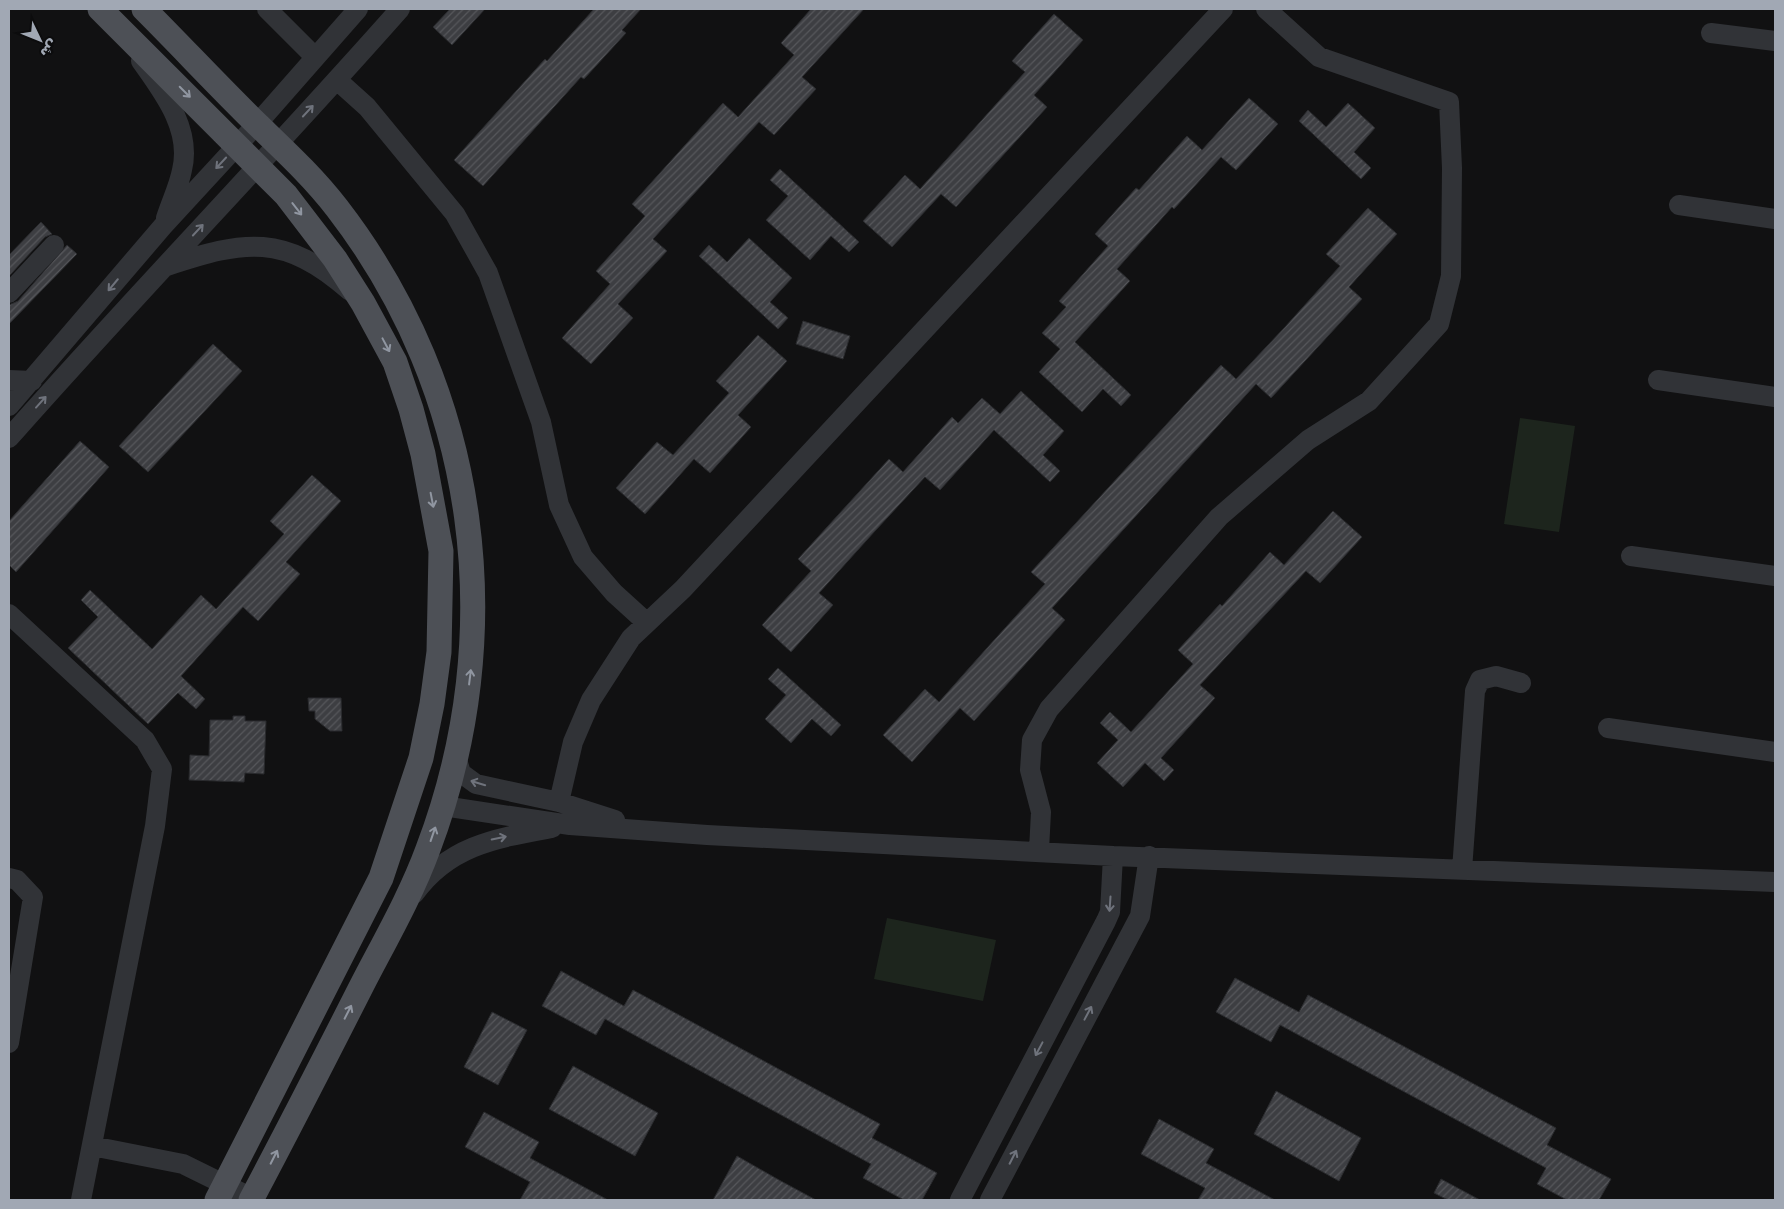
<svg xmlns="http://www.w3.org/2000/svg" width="1784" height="1209" font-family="'DejaVu Sans','Noto Naskh Arabic',sans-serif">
<defs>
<pattern id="building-hatch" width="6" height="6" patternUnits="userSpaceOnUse" patternTransform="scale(1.25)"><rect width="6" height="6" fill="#3d3e42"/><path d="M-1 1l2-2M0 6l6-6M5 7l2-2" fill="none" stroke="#56575b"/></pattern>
</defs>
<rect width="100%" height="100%" fill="#111112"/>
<path fill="#1d251d" d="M1520,418l55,8 -16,106 -55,-8z
M887,918l109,22 -13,61 -109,-22z"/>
<path fill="url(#building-hatch)" stroke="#2a2b2e" d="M450,9h35l-33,36 -19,-18z
M594,9h47l-19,21 4,3 -42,46 -3,-2 -98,109 -29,-26 91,-101 2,2z
M811,9h53l-62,68 14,12 -42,46 -15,-13 -106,117 14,12 -49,53 15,14 -42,46 -29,-26 48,-54 -14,-13 49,-55 -13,-12 91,-101 15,14 56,-62 -13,-12z
M1054,14l29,26 -49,55 13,12 -91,100 -15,-13 -49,53 -29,-26 42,-46 15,14 105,-117 -13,-11z
M1249,98l29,26 -42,46 -15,-13 -47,52 -2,-2 -55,62 13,12 -55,61 56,53 -10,11 -18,-17 -21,23 -43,-40 21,-23 -18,-16 24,-26 -7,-6 49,-55 -13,-12 41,-46 3,2 48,-54 15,14z
M1348,103l27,25 -21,24 17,16 -10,11 -62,-58 9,-11 18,17z
M780,169l79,73 -10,10 -18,-16 -21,24 -44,-40 22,-24 -18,-16z
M1368,208l29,26 -48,53 13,12 -91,99 -15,-14 -204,224 13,12 -91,101 -14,-13 -48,54 -29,-27 42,-46 14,13 48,-54 58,-64 -14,-12 190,-207 15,14 49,-52 55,-61 -14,-12z
M41,222l11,12 -7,3 -36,39v-21z
M749,238l43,40 -22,24 18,16 -10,11 -79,-73 10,-11 18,17z
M67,245l10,9 -68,70v-19l9,-4z
M803,321l47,15 -7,23 -47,-15z
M758,335l29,26 -49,54 13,12 -41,46 -16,-14 -49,55 -29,-26 41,-46 16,13 56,-62 -13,-12z
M213,344l29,27 -94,101 -29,-26z
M1021,391l43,40 -21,24 17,16 -10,11 -56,-52 -54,60 -15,-13 -50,54 -56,62 14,12 -42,47 -29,-27 49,-54 -13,-12 91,-100 14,13 49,-55 6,6 24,-25 18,16z
M80,441l29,26 -93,105 -7,-7v-44z
M312,475l29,26 -55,61 14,12 -42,47 -15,-14 -62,69 24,23 -9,10 -18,-16 -30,31 -80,-76 30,-31 -17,-17 9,-10 62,59 49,-54 15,14 68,-75 -14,-13z
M1333,511l29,26 -42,46 -14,-12 -106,114 15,13 -54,60 13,12 -10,11 -19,-18 -22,24 -26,-24 21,-23 -18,-17 10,-11 21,20 62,-68 -15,-14 42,-46 2,2 48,-54 14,13z
M778,668l63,57 -10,11 -19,-17 -21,24 -26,-24 21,-24 -18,-16z
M308,698h33l1,33h-12l-15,-12v-8h-6z
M233,716h12v5h21l-2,53 -19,-1 -1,9 -55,-2 1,-25 19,1 1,-36h23z
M561,971l63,35 9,-16 247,134 -8,14 65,35 -15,27h-18l-41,-22 8,-14 -266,-145 -9,16 -54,-29z
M1235,978l64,34 9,-17 248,133 -9,17 64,34 -12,21h-32l-30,-16 9,-16 -266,-143 -9,17 -55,-30z
M492,1012l35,18 -29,55 -34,-18z
M573,1066l85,47 -23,43 -86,-47z
M1276,1091l85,47 -22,43 -85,-47z
M484,1112l55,30 -9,16 78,42h-88l10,-18 -65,-35z
M1159,1119l55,30 -8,14 69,37h-77l7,-12 -64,-34z
M737,1156l42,24 37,20h-103z
M1441,1179l39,21h-32l-14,-7z"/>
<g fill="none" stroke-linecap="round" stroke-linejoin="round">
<path stroke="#313337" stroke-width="20" d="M267,9l48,48
M1711,33l64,8
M141,61c22,31 51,68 41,109 -3,16 -11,32 -16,48
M337,80l30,27 88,107 33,59 53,149 18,83 24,52 31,36 33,30
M1679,205l96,14
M167,266c78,-26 117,-33 183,25
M9,293l45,-48
M9,380l23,1
M1658,380l117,17
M9,406l154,-180 94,-102 101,-115
M9,438c128,-145 263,-284 391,-429
M1631,556l144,20
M9,614l136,126 17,29 -7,57 -74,374
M1608,728l167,24
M457,760l4,13 15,11 83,18 56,18
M559,802l14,-60 18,-42 40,-62 52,-49 540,-580
M443,806l127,19 137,10 406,21 662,26
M1039,850l2,-38 -11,-42 2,-30 17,-31 170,-192 89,-77 61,-39 70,-77 12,-48 1,-108 -3,-66 -130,-45 -53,-48
M1462,870l13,-179 5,-11 16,-4 25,7
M9,878l8,2 16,17 -24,146
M414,894c35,-49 83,-56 138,-66
M92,1146l91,18 69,34
M960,1200l146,-279 4,-9 3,-56
M990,1200l150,-284 9,-60"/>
<path stroke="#4d5056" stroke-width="25" d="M100,9l186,186 49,64 28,44 32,59 16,47 12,45 18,97 -2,101 -7,52 -11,54 -40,120 -164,322
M144,9c38,38 75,78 114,116 28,27 55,52 79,83 142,184 173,425 91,641 -18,49 -45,95 -68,140 -36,71 -72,141 -109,211"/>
</g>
<defs><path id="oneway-shaft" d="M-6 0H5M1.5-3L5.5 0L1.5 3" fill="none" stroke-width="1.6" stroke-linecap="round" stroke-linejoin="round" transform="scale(1.25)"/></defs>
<g stroke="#9096a1">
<use href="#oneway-shaft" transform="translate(185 92) rotate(45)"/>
<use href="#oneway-shaft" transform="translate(297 209) rotate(52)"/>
<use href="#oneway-shaft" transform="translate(386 345) rotate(62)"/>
<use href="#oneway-shaft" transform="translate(432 500) rotate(79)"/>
<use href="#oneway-shaft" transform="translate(470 677) rotate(-83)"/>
<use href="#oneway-shaft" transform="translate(433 834) rotate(-71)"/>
<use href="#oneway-shaft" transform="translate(348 1012) rotate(-63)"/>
<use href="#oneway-shaft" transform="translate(274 1157) rotate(-63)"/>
</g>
<g stroke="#6f737c">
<use href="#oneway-shaft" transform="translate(308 111) rotate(-47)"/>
<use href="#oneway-shaft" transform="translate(221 163) rotate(133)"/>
<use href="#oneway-shaft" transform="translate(198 230) rotate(-47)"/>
<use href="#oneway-shaft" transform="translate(113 285) rotate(130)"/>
<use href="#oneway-shaft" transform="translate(41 402) rotate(-48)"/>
<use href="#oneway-shaft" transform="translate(478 783) rotate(-163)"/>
<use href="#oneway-shaft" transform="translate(499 838) rotate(-12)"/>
<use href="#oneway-shaft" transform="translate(1110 904) rotate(94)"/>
<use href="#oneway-shaft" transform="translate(1088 1013) rotate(-62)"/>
<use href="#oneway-shaft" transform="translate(1039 1049) rotate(118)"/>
<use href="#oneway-shaft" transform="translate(1013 1157) rotate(-63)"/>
</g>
<rect width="1784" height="1209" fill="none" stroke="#a1a8b4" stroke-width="20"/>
<g transform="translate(40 40) rotate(133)" stroke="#0c0c0d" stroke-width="4" paint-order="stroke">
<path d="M0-4L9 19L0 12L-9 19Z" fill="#a1a8b4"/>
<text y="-8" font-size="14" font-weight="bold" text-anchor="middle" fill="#a1a8b4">ش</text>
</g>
</svg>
